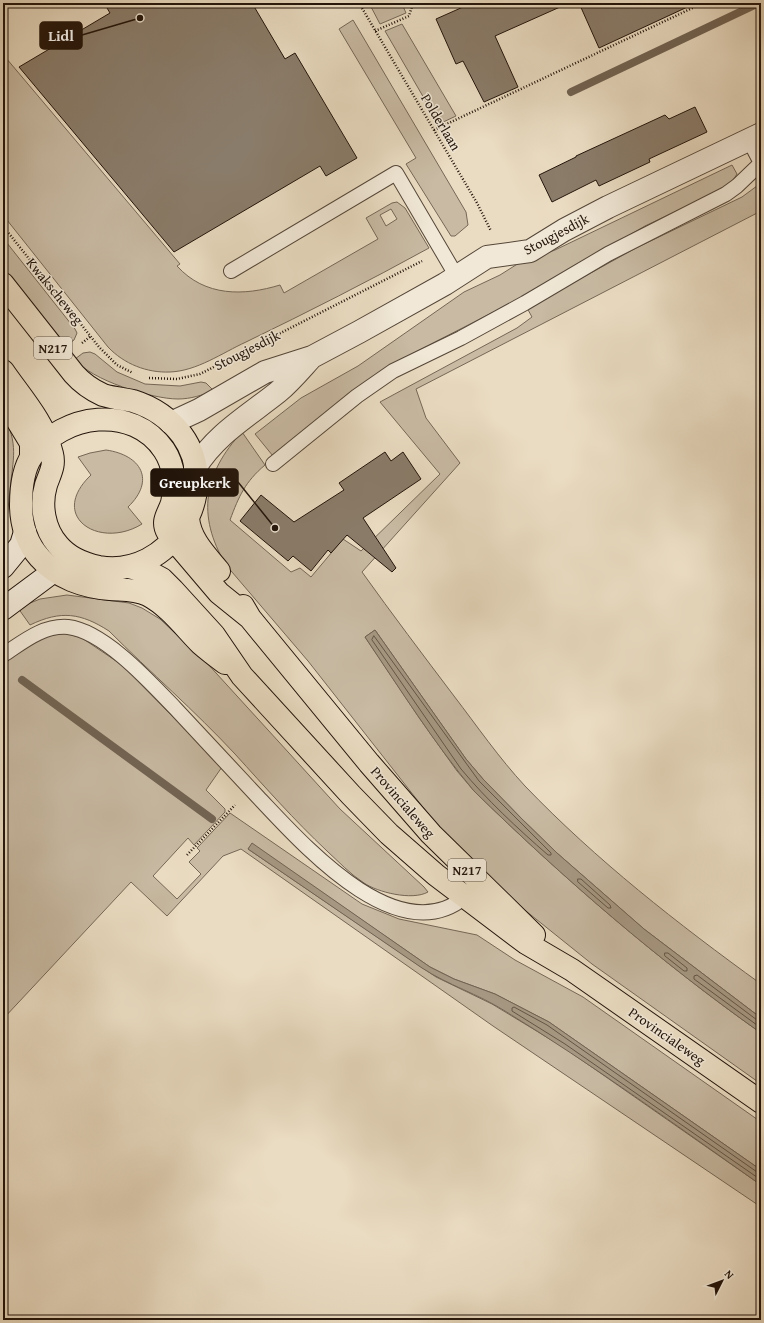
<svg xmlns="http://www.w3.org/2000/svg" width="764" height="1323" font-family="'Gentium Book Plus',serif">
<rect width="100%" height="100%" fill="#eadcc2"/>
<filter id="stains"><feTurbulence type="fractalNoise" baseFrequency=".005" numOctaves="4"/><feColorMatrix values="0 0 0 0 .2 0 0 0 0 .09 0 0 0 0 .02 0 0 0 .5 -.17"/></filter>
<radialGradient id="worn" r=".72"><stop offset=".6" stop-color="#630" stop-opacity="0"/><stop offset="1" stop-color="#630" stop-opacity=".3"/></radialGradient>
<path fill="#c8baa3" stroke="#756756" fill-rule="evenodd" d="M369,3h15l7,4 11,-3 4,9 -26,11z
M353,20l113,192 2,13 -13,11h-4l-45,-72 10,-6 -77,-129z
M402,24l54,92 -17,8 -54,-93z
M3,57l3,1 174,206 -3,2c28,31 67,30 103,19l4,8 94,-54 -12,-21 26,-15 5,-1 8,6 24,40c-60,33 -121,64 -183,94 -24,11 -49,29 -76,30 -23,1 -46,-8 -62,-25l-105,-132zM391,209l6,10 -11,7 -6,-11z
M732,165l5,9 -5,8 -13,9 -74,35 -128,74 -125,64 -119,92 -18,-22 46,-36 57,-32 106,-74 36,-17 19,-12 36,-13z
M761,183v28l-345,178 10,29 34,45 -98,109c30,42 61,83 92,124 23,30 45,62 71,90 71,74 153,138 236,198v34l-117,-89 -87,-76 -35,-34 -39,-40 -17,-20 -91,-129 -10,7 55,82 37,52 17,20c89,87 185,170 287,242v51l-169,-120 -76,-61 -76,-74 -132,-168 -82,-96c-30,-50 -22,-92 16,-133l23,33c-20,17 -26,31 -35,55l61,52 9,-4 11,9 32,-38 18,12 79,-77 -60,-72 137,-74 15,-11 -5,-9 109,-60 106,-51z
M3,238l72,91 2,4 -3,7 -9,7 -62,-79z
M90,352l5,2 22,18 28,12 35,2 21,-4 5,1 8,8c-12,4 -23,8 -36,8 -26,0 -88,-19 -103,-40l8,-6z
M3,414c16,31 10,44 7,76 -2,16 -2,31 -7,46z
M106,450c35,5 50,30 22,57l14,17c-42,26 -95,-7 -51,-49l-13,-18 12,-4z
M67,595l62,8 13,5 18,11 46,43 134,147 84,78 4,5c-16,9 -51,0 -64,-9 -14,-9 -25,-21 -37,-32 -33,-31 -62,-64 -92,-97 -40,-43 -85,-82 -126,-123 -28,-18 -48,-21 -79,-6l-12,-17 22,-9z
M65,633l17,5 40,27 100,102 -16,23 19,19v3l-31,33 -6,-7 -35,38 24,23 24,-25 -12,-12 11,-11 -3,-3 33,-35 132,91 37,15 78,16 38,25 68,37 178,125v48l-212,-148 -54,-28 -41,-15 -24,-12 -178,-123 -4,5 188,128 56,27 71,43 198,138v22l-268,-181 -252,-177 -18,7 -56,60 -36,-34 -128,137v-358l39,-24z"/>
<path fill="#a69883" stroke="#716353" d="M375,630l91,129 17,20 39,40 35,34 87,76 117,89v15c-102,-72 -198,-155 -287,-242 -40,-48 -74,-102 -109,-154z
M252,843l178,124 24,12 41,15 54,28 212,148v15c-84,-59 -168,-120 -256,-174 -27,-17 -57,-26 -83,-43l-174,-119z"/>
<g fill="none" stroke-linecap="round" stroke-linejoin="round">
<path stroke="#645646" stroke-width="1" d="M374,636l105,145 72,72v2h-3c-31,-27 -61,-55 -87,-86l-89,-129z
M578,879h3l29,26 1,3h-3l-30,-26z
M665,953h3l19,15v3h-3l-19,-15z
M761,1021l-4,-1 -60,-45 -3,1v3l67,49
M761,1173l-4,-1 -210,-147 -33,-18 -2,1v3l53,33 196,136"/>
<path stroke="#716353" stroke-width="8" d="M571,92l188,-89
M22,680l190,139"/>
</g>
<path fill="#8a7c6a" stroke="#22140a" d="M104,3h148l33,56 10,-6 62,105 -31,18 -6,-10 -146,86 -155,-185 91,-54z
M472,3h97l-74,33 23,51 -34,15 -21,-41 -7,3 -20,-45z
M579,3h117l-97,45z
M695,107l12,25 -58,27 1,3 -51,24 -3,-6 -44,22 -13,-27 37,-18v-1l89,-41 4,4z
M385,452l6,9 12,-9 18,27 -58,39 33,50 -4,4 -45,-37 -16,18 -3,-3 -17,21 -18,-15 -5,5 -48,-40 21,-26 33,27 50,-32 -5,-7z"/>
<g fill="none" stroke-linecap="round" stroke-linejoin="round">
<g stroke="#544638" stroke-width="16">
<path id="lane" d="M231,271l165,-98 61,104
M273,464l84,-68 36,-25 68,-33 64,-35 83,-49 118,-60 11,-8 24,-23 -12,-23
M3,655c20,-13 40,-30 65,-28 36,4 83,56 107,81 28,30 55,59 83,89 42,44 139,156 207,100"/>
</g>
<g stroke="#544638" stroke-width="24">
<path id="street" d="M171,423l28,-13 66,-38 47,-15 47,-25 86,-48 42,-27 43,-6 34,-21 44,-23 153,-73
M195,468c21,-34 53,-52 83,-76 12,-10 22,-22 32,-33"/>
</g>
<g stroke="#22140a" stroke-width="24">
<path id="secondary" d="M3,567l18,-22 4,-13
M3,609l51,-38"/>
</g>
<g stroke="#22140a" stroke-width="24">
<path id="primary" d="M3,284l71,90c8,9 18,16 29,21 10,3 20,4 30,6 19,6 37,18 49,34 42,58 -13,144 -83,132 -15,-3 -31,-10 -41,-22 -14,-16 -18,-40 -12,-60 4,-12 9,-19 6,-31 -7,-31 -32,-58 -49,-83
M3,397l28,46v14
M188,518c2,22 18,37 31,53
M129,567l20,5 13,7 11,11 41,45 28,41 109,119 38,39 47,41 90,68 46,27 189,132
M243,606l7,12 119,145 62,71 103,101
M225,663c-8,-6 -16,-12 -24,-19 -16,-16 -32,-38 -53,-49 -12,-6 -25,-5 -38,-6 -26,-2 -53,-11 -70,-31 -13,-14 -19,-34 -19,-53 0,-15 2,-36 11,-49 31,-43 101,-52 132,-6 10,15 12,35 8,53 -4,12 -11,18 -4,30l51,60 31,25"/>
</g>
<path stroke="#22140a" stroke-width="2.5" stroke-dasharray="1 2" stroke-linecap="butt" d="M359,3l118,200 14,28
M375,31l34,-15 4,-13
M434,130l269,-127
M3,226l96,121 18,18 16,8
M82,343l9,-7
M149,378l28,1 23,-5 222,-113
M187,855l48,-50"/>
<use href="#lane" stroke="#f1e8d7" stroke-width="14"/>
<use href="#street" stroke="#f1e8d7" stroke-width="22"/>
<use href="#secondary" stroke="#f1e8d7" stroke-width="22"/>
<use href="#primary" stroke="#eadcc2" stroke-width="22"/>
</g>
<g text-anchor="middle" stroke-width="3" stroke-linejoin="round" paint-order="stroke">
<g fill="#f1e8d7" stroke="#605448" stroke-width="1">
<rect x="34" y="337" width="38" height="22" rx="3"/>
<rect x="448" y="859" width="38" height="22" rx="3"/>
</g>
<g font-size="13" font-weight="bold" fill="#22140a">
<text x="53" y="353">N217</text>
<text x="467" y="875">N217</text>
</g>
<g font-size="14" fill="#22140a" stroke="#f1e8d7">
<text transform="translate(441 122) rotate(59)" y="5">Polderlaan</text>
<text transform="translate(556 234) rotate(-28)" y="5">Stougjesdijk</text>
<text transform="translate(55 291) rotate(51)" y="5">Kwakscheweg</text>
<text transform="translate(247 350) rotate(-27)" y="5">Stougjesdijk</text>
<text transform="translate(403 802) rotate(49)" y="5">Provincialeweg</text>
<text transform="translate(667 1036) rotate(35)" y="5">Provincialeweg</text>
</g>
</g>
<path fill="none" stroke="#22140a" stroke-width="1.5" d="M140 18L82 35M275 528L238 482"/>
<g fill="#22140a" stroke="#f1e8d7" stroke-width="1.5">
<circle cx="140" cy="18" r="4"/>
<circle cx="275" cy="528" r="4"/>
</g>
<g fill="#22140a" stroke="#22140a" stroke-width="1.5">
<rect x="40" y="22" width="42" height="27" rx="4"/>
<rect x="151" y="469" width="87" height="27" rx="4"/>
</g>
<g font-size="15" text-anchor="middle" font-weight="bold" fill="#fff">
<text x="61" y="41">Lidl</text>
<text x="195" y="488">Greupkerk</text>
</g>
<rect width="764" height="1323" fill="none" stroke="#eadcc2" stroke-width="16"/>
<rect x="4" y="4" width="756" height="1315" fill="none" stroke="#22140a" stroke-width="2"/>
<rect x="8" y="8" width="748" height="1307" fill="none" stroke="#22140a"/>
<g transform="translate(722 1281) rotate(48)" stroke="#f1e8d7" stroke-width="3" paint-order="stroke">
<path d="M0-3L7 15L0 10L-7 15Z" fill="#22140a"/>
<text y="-6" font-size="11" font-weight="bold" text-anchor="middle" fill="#22140a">N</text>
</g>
<rect width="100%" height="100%" filter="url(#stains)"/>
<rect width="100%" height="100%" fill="url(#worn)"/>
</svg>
